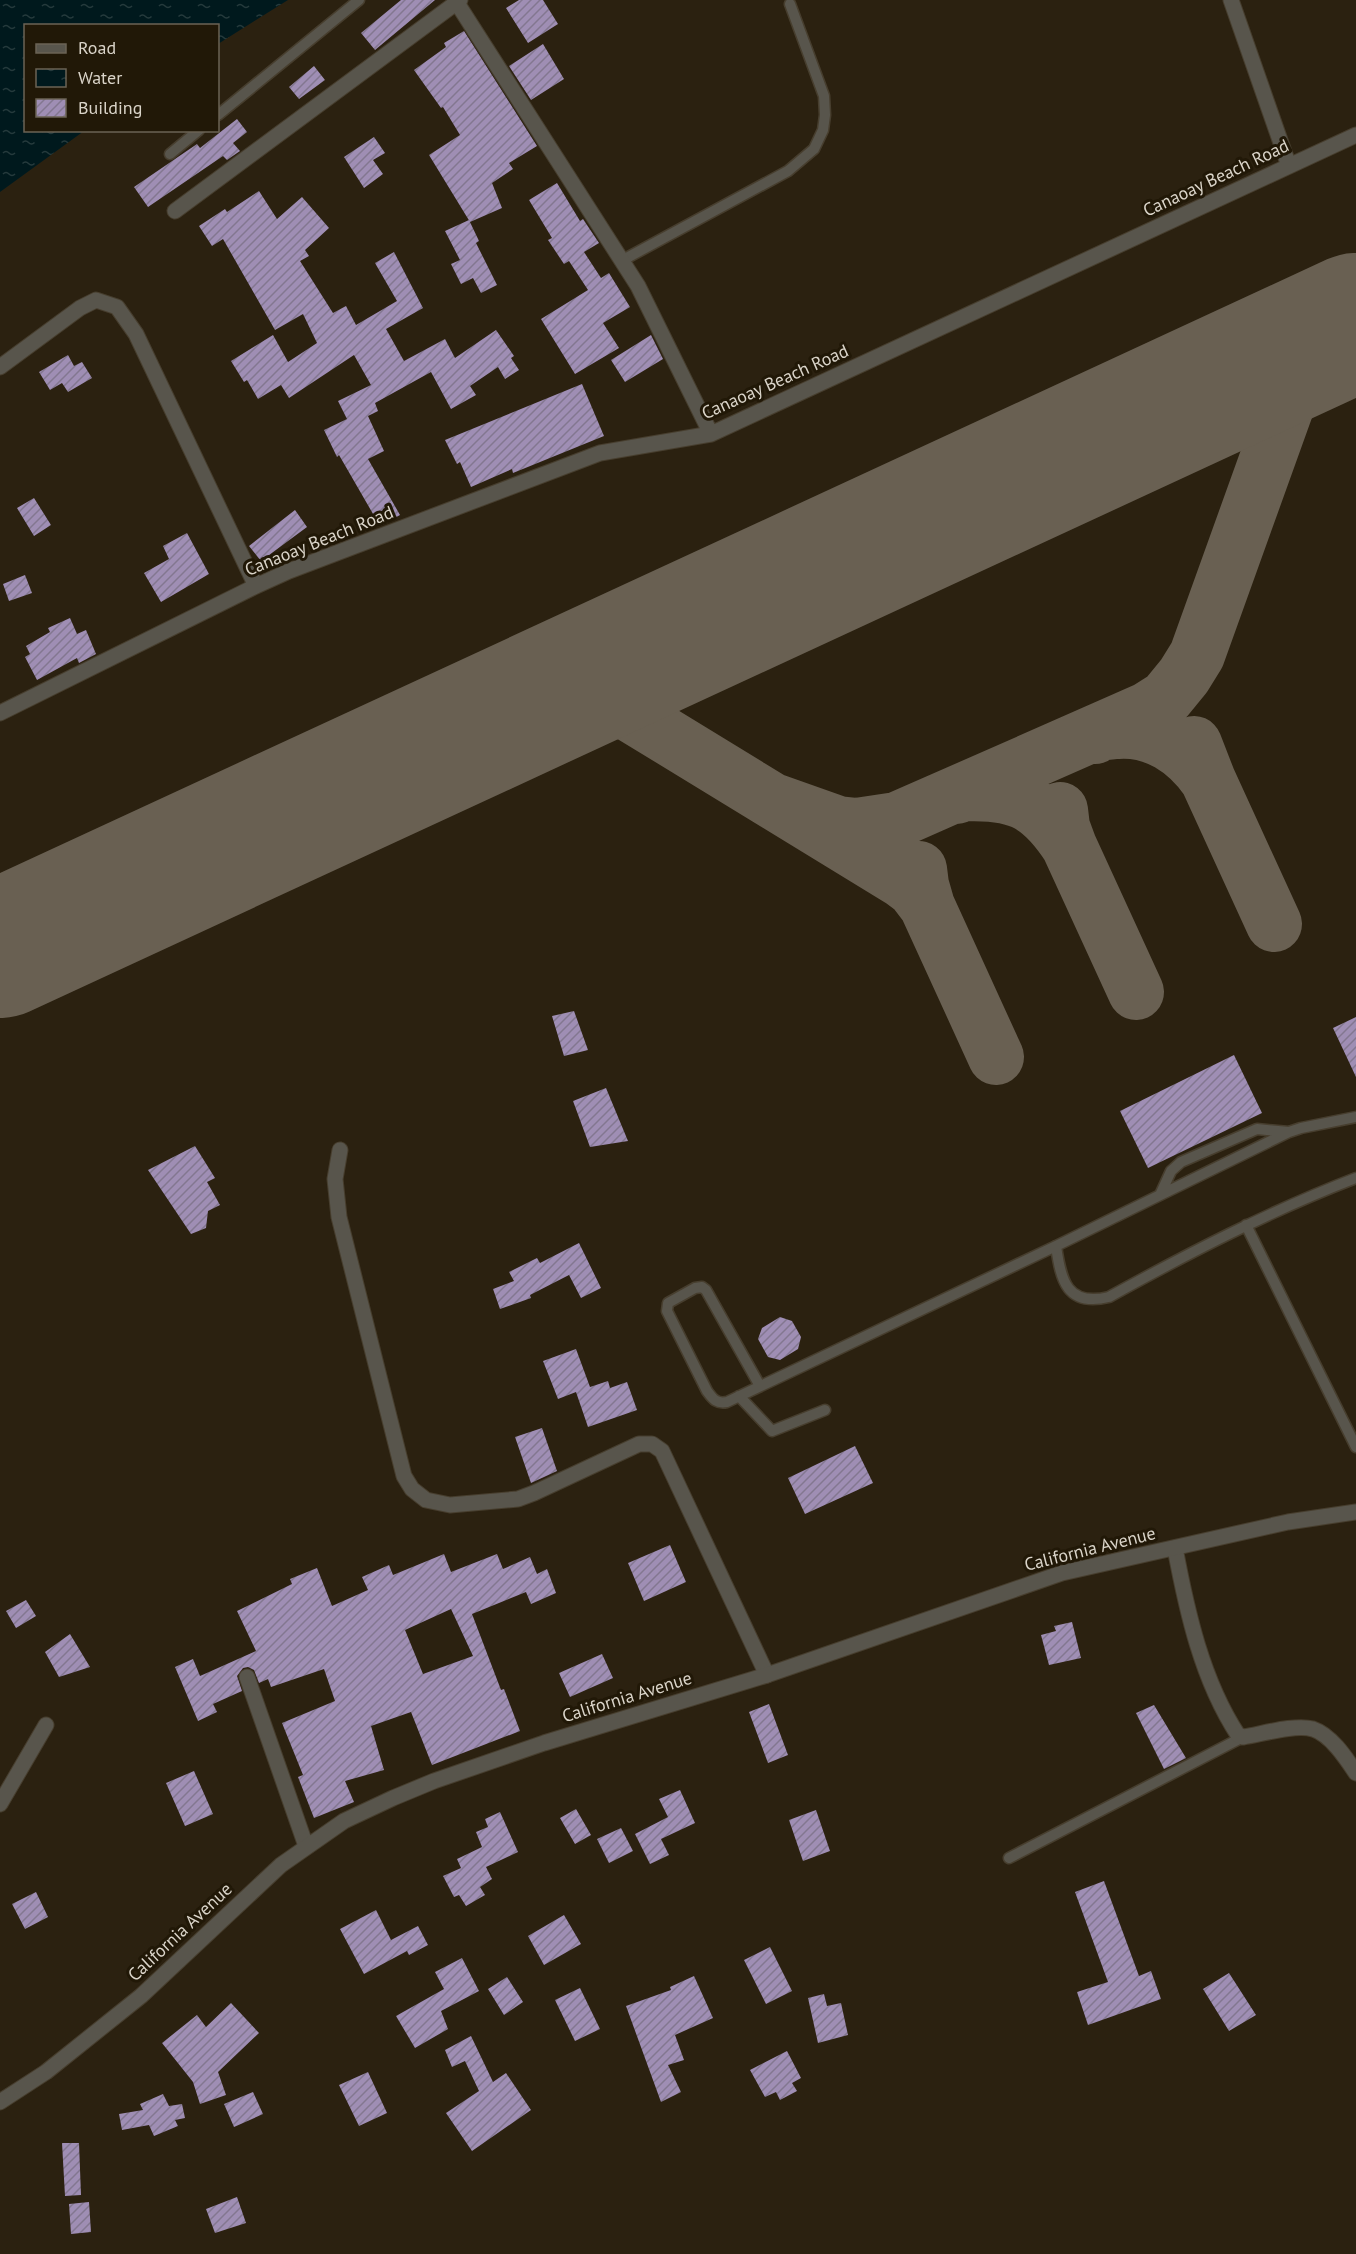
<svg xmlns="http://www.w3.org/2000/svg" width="1356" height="2254" font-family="'PT Sans',sans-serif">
<defs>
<pattern id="water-ripples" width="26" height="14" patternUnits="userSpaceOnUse" patternTransform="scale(1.5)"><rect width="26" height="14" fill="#00191d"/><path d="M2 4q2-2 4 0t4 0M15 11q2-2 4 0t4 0" fill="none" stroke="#253a3c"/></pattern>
<pattern id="building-hatch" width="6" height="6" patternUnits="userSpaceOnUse" patternTransform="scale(1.5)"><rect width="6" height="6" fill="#9f8eb4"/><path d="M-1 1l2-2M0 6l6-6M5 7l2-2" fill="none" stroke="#837790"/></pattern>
</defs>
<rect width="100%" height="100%" fill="#2b2110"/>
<path fill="url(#water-ripples)" d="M0,0h288l-70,44v-18h-192v104l58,1 -84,61z"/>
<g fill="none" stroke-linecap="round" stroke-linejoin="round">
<path stroke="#696052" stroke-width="56" d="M1221,385c32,-13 66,-34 65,19
M531,703c47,-10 58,-6 101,12l270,165 12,9 13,17
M632,715c-33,-33 -12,-48 19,-67
M1095,736c6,-5 14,-4 22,-5 38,-3 70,19 91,49
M1194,744l14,36 66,144
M957,796l3,-3c55,-1 78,6 109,53
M773,801l65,23 19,2 40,-6 250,-110 19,-12 18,-22 13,-21 97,-270c20,-35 27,-41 62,-61
M1060,810l2,17 7,19 67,146
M919,869l2,16 6,21 69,151"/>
<path stroke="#696052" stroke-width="138" d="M0,949l1356,-627"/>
</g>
<path fill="url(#building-hatch)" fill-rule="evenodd" d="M401,0h34l-60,50 -14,-17z
M519,0h24l15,24 -30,19 -22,-35z
M464,31l73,115 -28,17 4,6 -21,14 10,25 -32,14 -41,-67 31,-20 -17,-28 -2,1 -27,-38 32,-23 -2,-4z
M543,44l21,35 -33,21 -22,-34z
M314,66l11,14 -26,19 -10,-12z
M237,119l10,13 -14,11 7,8 -13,9 -4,-4 -75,51 -14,-20 63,-43 3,4z
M374,137l11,16 -12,7 10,14 -19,14 -20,-31z
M557,183l23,38 3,-2 16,24 -15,9 17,26 8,-5 21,34 -27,16 16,25 -44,26 -34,-55 47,-29 -19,-29 -5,3 -16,-24 4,-2 -23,-38z
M259,191l18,28 25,-22 27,31 -24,22 4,6 -9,5 33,52 13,-7 10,19 41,-24 -22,-38 19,-11 29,56 -37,21 18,32 41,-22 10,19 41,-28 18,26 -3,2 8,12 -14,9 -7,-12 -28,19 6,9 -25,14 -20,-37 -56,31 3,8 -10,5 16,35 -16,8 32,56 -20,11 -41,-71 -2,2 -13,-27 23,-11 -9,-18 33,-16 -17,-30 -65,43 -8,-13 -23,14 -11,-19 -3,2 -13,-21 42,-26 15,27 29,-19 -14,-29 -28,16 -52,-91 -11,7 -13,-20 26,-17 2,3z
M469,220l10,21 -3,2 21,42 -16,8 -8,-15 -12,6 -10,-20 9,-4 -15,-29z
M651,335l12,24 -38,23 -14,-22z
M68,355l6,11 8,-4 10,16 -24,14 -6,-9 -12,7 -11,-18z
M582,384l22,52 -91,37 -1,-4 -41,18 -11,-25 -3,2 -12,-24z
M34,498l17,27 -17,11 -17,-28z
M295,510l12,17 -46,34 -12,-15z
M187,533l22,41 -48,28 -17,-29 25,-14 -6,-13z
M25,575l7,18 -23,8 -6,-17z
M70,618l7,16 9,-4 10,24 -17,9 -2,-5 -40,22 -12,-23 5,-3 -4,-8 24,-14 -2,-4z
M574,1011l14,39 -24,6 -12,-40z
M1356,1017v60l-23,-49z
M1234,1055l28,58 -114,55 -28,-57z
M606,1088l22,53 -38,6 -17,-46z
M195,1146l20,32 -8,4 13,23 -12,6 -2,17 -15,6 -43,-64z
M579,1243l22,45 -20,10 -12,-23 -39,20 1,3 -31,11 -7,-20 21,-8 -5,-9 28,-14 3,5z
M780,1317l12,4 9,16 -3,12 -18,11 -12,-3 -10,-18 4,-11z
M576,1349l14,38 18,-6 2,7 17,-6 10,28 -49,17 -12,-35 -18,7 -15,-38z
M542,1428l15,43 -26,12 -16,-46z
M855,1446l18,37 -68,31 -17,-36z
M670,1545l16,37 -42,19 -16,-38z
M444,1554l7,18 46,-18 6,15 27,-12 7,17 10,-5 9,24 -25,11 -5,-12 -54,22 29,76 3,-1 16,42 -88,34 -21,-53 -40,14 13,44 -39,11 9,21 -40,16 -16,-41 5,-2 -21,-52 53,-22 -11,-32 -53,18 -3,-8 -9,4 -5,-13 -6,-3 -5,1 -6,8 5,15 -29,13 4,8 -19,9 -23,-54 18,-8 7,17 56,-25 -19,-40 55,-27 -2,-5 27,-11 15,38 36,-16 -6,-13 27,-12 4,10zM451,1609l22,47 -50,18 -18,-44z
M26,1600l10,16 -20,12 -10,-17z
M1072,1622l9,36 -32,7 -8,-30 15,-4 -2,-5z
M70,1634l20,33 -31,10 -14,-25z
M602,1654l11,24 -43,19 -11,-24z
M769,1704l19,51 -20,8 -19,-51z
M1154,1705l32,53 -22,11 -28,-56z
M194,1771l19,43 -28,12 -19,-43z
M680,1790l15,33 -34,16 8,16 -19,9 -15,-30 33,-17 -9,-18z
M576,1809l15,26 -16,9 -15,-26z
M816,1810l14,41 -27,10 -14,-41z
M500,1812l18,40 -32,15 6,12 -12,8 5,8 -19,11 -7,-11 -5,2 -11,-21 18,-8 -4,-9 25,-12 -6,-15 12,-5 -3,-8z
M621,1828l12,23 -24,12 -12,-24z
M1104,1881l35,95 12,-5 10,28 -73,26 -11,-33 31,-10 -33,-90z
M36,1892l12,25 -23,12 -13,-25z
M376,1910l15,30 27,-14 10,19 -19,10 -2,-4 -43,23 -24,-45z
M564,1915l17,29 -37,21 -16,-29z
M770,1947l22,44 -26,13 -22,-44z
M462,1958l17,33 -38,20 7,18 -33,19 -19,-32 48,-27 -9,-17z
M1229,1973l27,42 -27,16 -26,-42z
M694,1976l19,42 -38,17 9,25 -16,5 13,27 -20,10 -35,-96 45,-16 -1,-3z
M507,1977l16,25 -19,13 -16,-26z
M580,1988l20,41 -25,12 -20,-41z
M824,1994l3,12 14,-3 7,32 -30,8 -10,-45z
M231,2003l28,30 -41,39 8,23 -26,9 -7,-22 -31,-39 35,-28 9,12z
M471,2036l22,46 13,-9 25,37 -59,41 -26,-38 33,-22 -14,-30 -13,6 -7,-17z
M787,2051l14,27 -9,5 5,8 -17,9 -4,-8 -11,5 -15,-27z
M368,2072l19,41 -28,13 -20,-41z
M253,2092l10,22 -29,13 -10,-23z
M163,2094l6,12 13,-2 3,14 -10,2 3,6 -24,10 -5,-11 -27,5 -3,-16 24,-4 -3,-6z
M62,2143h17l2,52 -16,1z
M237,2197l9,26 -31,10 -9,-24z
M89,2202l2,30 -20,2 -2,-30z"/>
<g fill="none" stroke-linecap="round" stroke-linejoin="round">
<g stroke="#473e2e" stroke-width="13">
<path id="service" d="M218,115l141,-115
M170,154l29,-24
M621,261l167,-90 26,-22 9,-19 2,-15 -1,-19 -34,-92
M1160,1195l11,-24 10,-9 76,-33 32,3
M1246,1225l110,222
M1056,1246c5,35 11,61 53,51 80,-44 161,-86 247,-119
M760,1386l-54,-96 -4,-3 -7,1 -27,15 -1,8 40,80c6,8 9,13 20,11l329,-156 233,-114 12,-4 55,-11
M739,1396l33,35 53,-21
M1009,1858l234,-121"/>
</g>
<g stroke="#473e2e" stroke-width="17">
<path id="minor" d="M1231,0l58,166
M457,3l181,283 73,148
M175,211l285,-211
M0,367l80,-59 16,-8 21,7 19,27 120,252
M0,713l256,-127 33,-15 311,-118 111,-19 645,-299
M340,1150l-5,29 4,38 65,259 8,13 14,11 24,5 68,-6 16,-6 105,-49h13l10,7 105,224
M1175,1548c12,64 27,132 63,187l5,2c19,-3 52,-13 70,-8 18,6 33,29 43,44
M247,1677l59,169
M0,1804l46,-79"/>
</g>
<g stroke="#473e2e" stroke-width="17">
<path id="tertiary" d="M0,2102l46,-30 95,-76 140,-131 63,-44 49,-23 41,-17 110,-38 223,-68 295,-102 226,-51 68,-10"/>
</g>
<use href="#service" stroke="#58554c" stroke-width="10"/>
<use href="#minor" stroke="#58554c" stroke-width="15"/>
<use href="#tertiary" stroke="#58554c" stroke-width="15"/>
</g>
<g text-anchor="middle" stroke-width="6" stroke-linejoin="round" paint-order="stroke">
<g font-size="18" fill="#dad4c9" stroke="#211807">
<text transform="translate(1216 178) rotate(-25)" y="6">Canaoay Beach Road</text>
<text transform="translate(775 382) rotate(-24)" y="6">Canaoay Beach Road</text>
<text transform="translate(319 541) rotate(-22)" y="6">Canaoay Beach Road</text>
<text transform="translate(1090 1549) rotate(-14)" y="6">California Avenue</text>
<text transform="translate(627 1697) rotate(-17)" y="6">California Avenue</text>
<text transform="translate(180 1932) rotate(-43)" y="6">California Avenue</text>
</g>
</g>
<rect x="24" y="24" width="195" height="108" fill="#211807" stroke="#6b6355" stroke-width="1.5"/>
<rect x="36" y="44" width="30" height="9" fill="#58554c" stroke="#6b6355" stroke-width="1.5"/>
<text x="78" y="54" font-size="18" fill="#dad4c9">Road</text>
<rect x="36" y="69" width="30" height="18" fill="url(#water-ripples)" stroke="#6b6355" stroke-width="1.5"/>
<text x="78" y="84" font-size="18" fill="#dad4c9">Water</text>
<rect x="36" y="99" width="30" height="18" fill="url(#building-hatch)" stroke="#6b6355" stroke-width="1.5"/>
<text x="78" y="114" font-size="18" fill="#dad4c9">Building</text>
</svg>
